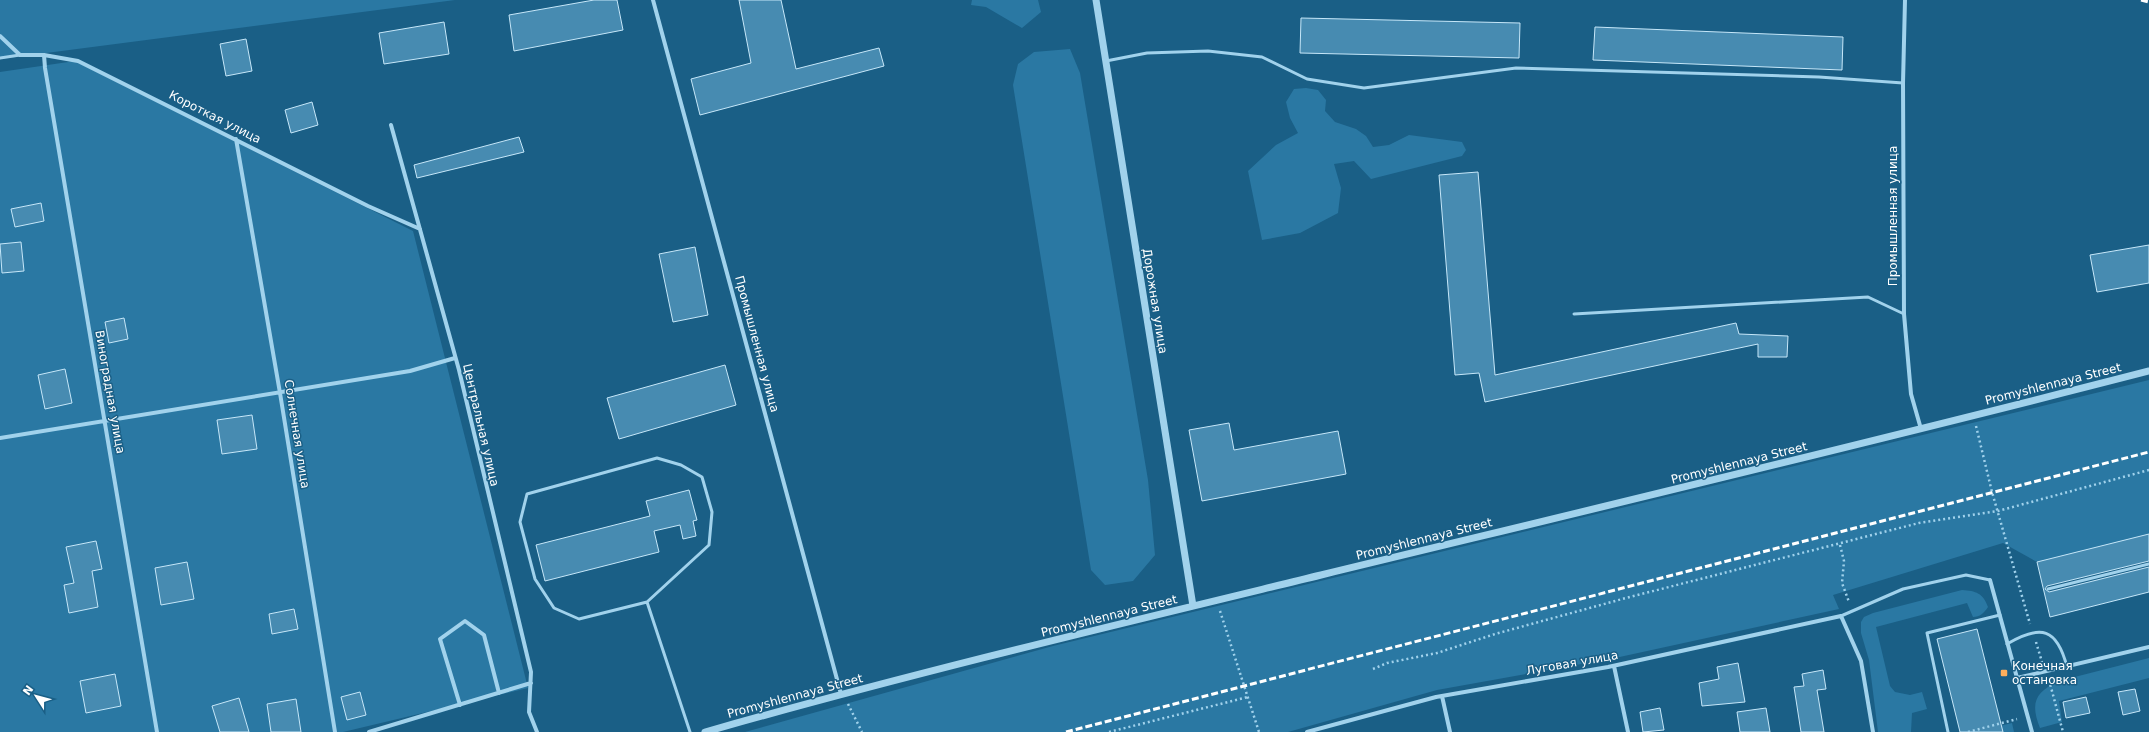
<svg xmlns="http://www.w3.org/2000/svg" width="2149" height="732" font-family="'DejaVu Sans',sans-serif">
<rect width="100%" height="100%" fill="#1a5f86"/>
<path fill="#2a78a3" d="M0,0h455l-455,59z
M972,0h66l3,12 -19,16 -36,-21 -15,-2z
M1070,49l10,24 68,407 7,75 -22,26 -28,4 -14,-15 -78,-485 5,-21 16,-12z
M75,61l338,170 115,457 -185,44h-343v-660z
M1306,88l12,2 8,10 -1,11 10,11 21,7 10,7 7,11 16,-2 20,-10 53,7 4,8 -4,6 -91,23 -17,-18 -20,3 7,24 -3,25 -38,20 -38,7 -14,-69 28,-26 22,-12 -8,-15 -4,-16 8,-13z
M2149,380v154l-112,28 -34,-19 -170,52 6,14 -224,49 -178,32 -149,42h-543l308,-86z
M1962,590c14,1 21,3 26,17 -4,6 -8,10 -15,10l-6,-14 -91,24 14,59 5,6 15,3 12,-3 5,17 -15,4 -1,19h-33l-9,-72 -8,-27v-11l3,-5 9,-4z
M2149,658v20l-90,23 3,21 -22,6c-10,-25 -5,-36 19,-47z
M2012,723l2,9h-39z"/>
<path fill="#478bb1" stroke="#c6e7f9" d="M594,0h23l6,30 -109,21 -5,-36z
M739,0h42l15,69 83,-21 5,18 -184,49 -9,-36 60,-16z
M1301,18l219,5 -1,35 -219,-5z
M444,22l5,32 -65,10 -5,-31z
M1595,27l248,10 -1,33 -249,-10z
M246,39l6,32 -26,5 -6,-32z
M312,102l6,23 -27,8 -6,-23z
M519,137l5,15 -107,26 -3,-13z
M1478,172l17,203 241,-52 3,11 49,2 -1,21h-29v-13l-273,58 -6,-29 -24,2 -16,-200z
M41,203l3,18 -29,6 -4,-18z
M21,242l3,29 -22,2 -2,-29z
M2149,245v38l-52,9 -7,-37z
M695,247l13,68 -35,7 -14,-68z
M124,318l4,21 -19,4 -4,-21z
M725,365l11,40 -117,34 -12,-41z
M65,369l7,34 -27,6 -7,-34z
M252,415l5,34 -35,5 -5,-34z
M1229,423l5,27 104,-19 8,43 -144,27 -13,-71z
M689,490l8,30 -4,1 3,15 -13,3 -3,-14 -26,6 5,21 -114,29 -9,-36 114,-29 -4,-15z
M2149,534v27l-102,25 -2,3 4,3 100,-25v25l-99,25 -13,-55z
M96,541l6,28 -10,2 6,36 -29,6 -5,-28 10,-2 -8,-36z
M187,562l7,37 -33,6 -6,-37z
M294,609l4,20 -26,5 -3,-20z
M1977,629l26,103h-43l-23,-93z
M1738,663l7,39 -43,4 -3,-23 20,-4 -2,-12z
M1823,670l3,19 -9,1 7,42h-23l-7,-45 10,-1 -2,-12z
M115,674l6,32 -35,7 -6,-32z
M2135,689l5,22 -17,4 -5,-23z
M360,692l6,23 -19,5 -6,-23z
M2086,697l4,16 -24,5 -3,-16z
M239,698l10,34h-29l-8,-26z
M296,699l5,33h-30l-4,-28z
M1660,708l4,22 -21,2 -3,-20z
M1766,708l4,24h-30l-3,-20z"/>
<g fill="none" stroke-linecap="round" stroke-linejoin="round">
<path stroke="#a1d2ec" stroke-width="2.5" stroke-dasharray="2 3" stroke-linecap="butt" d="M1976,426l16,66 38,132
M1840,545l4,16 -2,22 7,19
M1220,611l39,121
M2036,642l6,20
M1373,669l14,-6 50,-10 58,-19 131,-36 293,-75 79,-12 151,-41
M2049,680l14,52
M848,704l14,28
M1109,732l139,-35
M1968,732l49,-13"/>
<path stroke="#a1d2ec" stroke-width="3" d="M0,58l20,-3
M1106,61l41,-8 61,-2 54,6 45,22 57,9 152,-20 303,9 84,6
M1574,314l294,-17 36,17
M2048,589l101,-25
M647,602l-68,17 -25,-11 -19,-29 -15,-57 7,-28 130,-36 24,7 21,12 10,35 -3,33 -62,57 43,130
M1841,616l62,-27 63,-14 24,5
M2007,644c34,-20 50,-16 60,23
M1948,732l-21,-99 73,-18"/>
<path stroke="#a1d2ec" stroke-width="4" d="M653,0l188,694
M1905,0l-2,83 1,231 7,80 10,35
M0,36l20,19h24l34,6 290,145 52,23
M44,55l1,13 112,664
M391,125l68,245 72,302 -2,40 8,20
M236,139l44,254 55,339
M0,438l410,-67 45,-13
M1990,580l42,152
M1614,666l14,66
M2017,678l132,-31
M1442,696l8,36
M460,705l-20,-66 25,-18 19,14 15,58
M369,732l162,-49
M1307,732l129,-35 172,-30 233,-51 20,45 12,71"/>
<path stroke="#a1d2ec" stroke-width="7" d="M1096,0l97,606
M705,732c204,-58 410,-107 616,-157 276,-67 553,-133 828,-204"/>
<path stroke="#fff" stroke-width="3" stroke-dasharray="7 3" stroke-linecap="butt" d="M2141,0l8,2
M1066,732l1083,-280"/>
</g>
<rect fill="#feaf5c" stroke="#1a5f86" stroke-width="1.5" x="2000" y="669" width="8" height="8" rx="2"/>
<g text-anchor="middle" stroke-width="3" stroke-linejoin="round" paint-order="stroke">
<g font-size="12" fill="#fff" stroke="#1a5f86">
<text transform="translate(215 117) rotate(27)" y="4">Короткая улица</text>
<text transform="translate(1893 216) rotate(-90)" y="4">Промышленная улица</text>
<text transform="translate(1155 301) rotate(81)" y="4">Дорожная улица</text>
<text transform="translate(757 344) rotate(75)" y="4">Промышленная улица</text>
<text transform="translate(2053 384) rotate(-14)" y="4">Promyshlennaya Street</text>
<text transform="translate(110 392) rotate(80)" y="4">Виноградная улица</text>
<text transform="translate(481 425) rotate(77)" y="4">Центральная улица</text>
<text transform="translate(297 434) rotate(81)" y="4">Солнечная улица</text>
<text transform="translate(1739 463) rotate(-14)" y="4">Promyshlennaya Street</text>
<text transform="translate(1424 539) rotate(-14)" y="4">Promyshlennaya Street</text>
<text transform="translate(1109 616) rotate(-14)" y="4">Promyshlennaya Street</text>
<text transform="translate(1572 663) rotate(-10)" y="4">Луговая улица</text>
<text transform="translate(795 696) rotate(-15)" y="4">Promyshlennaya Street</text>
</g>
<g font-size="12" fill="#fff" stroke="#1a5f86" text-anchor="start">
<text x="2012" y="670">Конечная<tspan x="2012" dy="14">остановка</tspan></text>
</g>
</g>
<g transform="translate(36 696) rotate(306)" stroke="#1a5f86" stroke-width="3" paint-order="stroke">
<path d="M0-3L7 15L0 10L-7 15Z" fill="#ffffff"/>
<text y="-6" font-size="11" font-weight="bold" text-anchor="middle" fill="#ffffff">N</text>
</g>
</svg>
